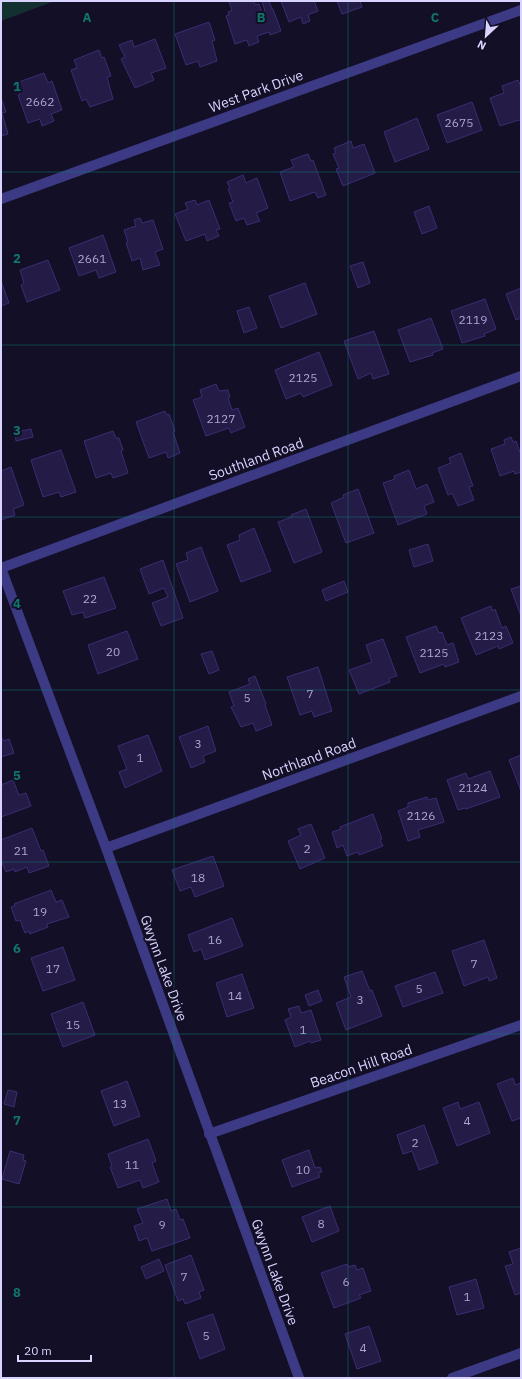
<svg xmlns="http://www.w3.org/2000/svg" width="522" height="1379" font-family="'IBM Plex Sans',sans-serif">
<rect width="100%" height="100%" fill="#130f26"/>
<path fill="#12302f" d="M1,1h54l-54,20z"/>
<path fill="#241b47" stroke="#3b2d73" d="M233,1h21l1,4 4,-1 3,9 3,-2 -3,-10h7l3,8h1l8,22 -11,4 -1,-3 -12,4 2,6 -10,4 -2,-6 -12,4 -9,-28 3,-1 -1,-3 4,-2 -3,-8z
M281,1h33l4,10 -10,4 2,6 -7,3 -2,-7 -12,5z
M337,1h23l2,6 -20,7z
M209,22l6,18 -3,1 5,20 -17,6 -2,-6 -12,4 -11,-31z
M155,39l11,29 -15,5 3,7 -19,8 -14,-29 4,-2 -6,-12 13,-5 2,7z
M99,50l3,8 2,-1 7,19 -4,1 6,22 -23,8 -4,-8 -4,2 -11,-31 6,-2 -3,-8z
M44,73l4,10 4,-2 10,29 -11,4 3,7 -12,5 -2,-7 -12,4 -10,-28 2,-1 -4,-11z
M518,80l3,7v34l-2,-1 -19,6 -10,-28 14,-5 -2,-7z
M1,98l5,14 -4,1 6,21 -7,2z
M472,102l10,28 -35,13 -10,-28z
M417,118l12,31 -34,13 -11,-30z
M351,141l2,7 11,-4 11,29 -32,13 -7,-17 3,-1 -6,-14 3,-1 -2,-5z
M308,154l3,7 2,-1 13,35 -8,3 -3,-6 -25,9 -10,-29 14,-5 -3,-7z
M243,175l3,8 11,-5 11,30 -12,5 4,8 -13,4 -3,-7 -8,3 -7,-18 4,-1 -5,-13 2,-1 -3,-6z
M195,200l2,5 12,-5 11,29 -4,1 3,6 -12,5 -2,-7 -19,7 -11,-27 13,-5 -3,-6z
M429,206l8,22 -15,6 -8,-22z
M140,218l2,5 11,-3 10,29 -8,3 5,13 -17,5 -3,-12 -8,3 -6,-18 2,-1 -4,-12 12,-4 -2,-6z
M103,235l13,37 -17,6 -3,-8 -17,6 -10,-28z
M48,260l12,30 -33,12 -6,-17 3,-2 -4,-13z
M363,262l7,21 -12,5 -8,-22z
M1,281l8,22 -8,3z
M305,283l12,31 -36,14 -12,-32z
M521,288v30l-5,2 -10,-26z
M485,299l11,30 -12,5 1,2 -23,7 -11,-32z
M249,307l8,21 -13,5 -7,-22z
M431,318l12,31 -11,4 1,2 -23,7 -12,-32z
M374,331l15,43 -16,5 -2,-6 -13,6 -14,-38z
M319,352l13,33 -29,12 -2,-4 -15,6 -11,-29z
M216,384l3,7 9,-1 2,7 -2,1 4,12 6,-2 7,19 -14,6 -2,-5 -23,8 -13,-36 9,-3 -2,-7z
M165,411l2,4 2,-1 6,17 -2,1 7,21 -12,5 -2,-6 -17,6 -13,-36z
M31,429l2,8 -17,4 -1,-9z
M113,431l3,7h3l4,12 -2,1 7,22 -15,5 -2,-5 -15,5 -12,-37z
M511,437l2,5 3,-1 5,14v17l-6,2 -1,-3 -14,5 -9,-27 14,-5 -1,-4z
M61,450l15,42 -15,5 -2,-5 -16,5 -12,-37z
M461,453l12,33 -4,1 5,13 -16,6 -6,-13 -4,2 -10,-27 13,-5 -2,-5z
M11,467l13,38 -11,4 2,6 -14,5v-49z
M409,470l7,19 11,-5 7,18 -10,4 3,8 -29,11 -15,-42 12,-4 -1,-3z
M358,489l16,44 -28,10 -15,-40 13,-6 -1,-2z
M306,509l16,43 -28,11 -16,-41 14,-5 -1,-2z
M254,528l17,43 -30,11 -14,-37 13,-5 -1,-5z
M428,544l5,17 -19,6 -5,-17z
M201,547l17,44 -28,11 -14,-38 12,-4 -2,-7z
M163,560l20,58 -22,8 -9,-23 16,-6 -4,-9 -15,6 -9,-25z
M104,577l12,31 -31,10 -2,-6 -11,3 -9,-24z
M344,581l4,11 -22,9 -4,-11z
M521,586v30l-10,-27z
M491,606l1,5 3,-2 7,19 4,-2 7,17 -14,6 -1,-3 -22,9 -15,-37z
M436,626l3,7 3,-1 5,13 6,-2 6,19 -14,5 -1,-3 -24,9 -14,-36z
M127,631l11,28 -40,15 -10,-29z
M383,639l14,37 -8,2 1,4 -31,12 -10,-24 23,-8 -6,-17z
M212,651l7,19 -10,4 -8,-20z
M318,667l14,44 -18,6 -2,-6 -12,4 -13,-38z
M255,676l11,28 -1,1 7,20 -16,6 -3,-8 -12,4 -10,-20 3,-1 -5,-14 21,-8 -2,-5z
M208,726l8,25 -13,5 2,6 -14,6 -12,-31z
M1,735l2,6 6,-2 5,14 -13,4z
M148,735l14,36 -37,17 -6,-16 8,-3 -9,-23z
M521,755v36l-12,-31z
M490,771l10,26 -34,12 -1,-1 -7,2 -11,-30 19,-7 2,6z
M13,780l6,15 7,-2 5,13 -30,11v-32z
M427,797l1,3 8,-2 8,24 -26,8 2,7 -12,4 -10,-30 10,-4v-4z
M373,814l9,25 -2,1 3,6 -24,9 -1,-3 -11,4 -4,-11 -6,3 -5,-16 9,-3 -1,-2z
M311,824l14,34 -25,11 -12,-28 13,-6 -3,-6z
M32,828l9,23 2,-1 6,16 -20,7 -2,-6 -12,5 -1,-3 -8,3 -5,-12v-20z
M213,856l11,30 -29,11 -4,-10 -11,4 -8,-21z
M51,890l5,12 6,-2 7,17 -22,7 1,3 -18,7 -1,-3 -4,2 -5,-13 -4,1 -5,-14 4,-1 -1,-2z
M232,918l11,28 -38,14 -4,-11 -7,3 -6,-17z
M484,940l13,38 -8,3 -1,-4 -24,9 -12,-35z
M63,947l12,33 -32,11 -12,-33z
M362,971l8,20 2,-1 10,26 -36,14 -10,-27 15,-6 -7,-20z
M435,972l8,21 -40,14 -8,-21z
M242,974l12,34 -27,9 -11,-34z
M318,990l4,11 -13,5 -4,-11z
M83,1002l12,33 -32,12 -12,-33z
M299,1006l2,7 10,-3 10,30 -10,3 -1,-2 -15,6 -10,-27 6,-3 -3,-8z
M513,1078l2,7 6,-2v35l-9,3 -15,-37z
M127,1081l13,35 -26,10 -13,-35z
M8,1090l9,2 -3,15 -10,-3z
M458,1102l2,7 19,-7 11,31 -33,13 -14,-38z
M424,1125l14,38 -19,7 -7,-19 -9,3 -6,-19z
M148,1139l8,22 -4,2 7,19 -16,6 -3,-8 -22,8 -8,-21 2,-1 -4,-12z
M309,1150l6,18 5,-1 2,5 -4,1 2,4 -28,10 -10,-27z
M10,1151l14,4 -1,5 3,1 -7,23 -17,-5z
M167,1199l4,12 5,-2 4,11 3,-1 7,19 -38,13 -5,-13 -8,3 -5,-15 9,-3 -6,-14z
M330,1206l9,25 -27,11 -10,-25z
M521,1248v45l-6,2 -10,-29 8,-2 -4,-12z
M191,1255l13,35 -5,2 2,6 -16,6 -2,-5 -5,2 -13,-36z
M159,1259l5,12 -18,8 -5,-12z
M347,1264l1,3 7,-2 2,5 6,-2 8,23 -12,4 2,3 -27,10 -13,-35z
M476,1279l8,29 -27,7 -8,-28z
M213,1314l12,35 -25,10 -13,-36z
M369,1326l12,35 -24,8 -12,-35z"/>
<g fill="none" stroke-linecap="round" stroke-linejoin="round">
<path stroke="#3d3a85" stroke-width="10" d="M1,199l520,-189
M1,568l105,280 193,530
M1,568l520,-192
M106,848l415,-152
M209,1134l312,-109
M452,1378l69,-25"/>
</g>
<path fill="none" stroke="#0f766e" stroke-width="1" stroke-opacity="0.55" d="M174,1v1377M348,1v1377M1,172h520M1,345h520M1,517h520M1,690h520M1,862h520M1,1034h520M1,1207h520"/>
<g text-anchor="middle" stroke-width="4" stroke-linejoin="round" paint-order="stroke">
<g font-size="12" fill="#aca6d1">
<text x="40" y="106">2662</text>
<text x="459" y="127">2675</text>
<text x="92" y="263">2661</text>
<text x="473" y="324">2119</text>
<text x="303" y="382">2125</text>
<text x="221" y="423">2127</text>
<text x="90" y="603">22</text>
<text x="489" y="640">2123</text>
<text x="113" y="656">20</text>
<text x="434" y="657">2125</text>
<text x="310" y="698">7</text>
<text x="247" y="702">5</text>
<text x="198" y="748">3</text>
<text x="140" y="762">1</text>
<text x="473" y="792">2124</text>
<text x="421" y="820">2126</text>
<text x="307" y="853">2</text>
<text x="21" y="855">21</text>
<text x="198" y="882">18</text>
<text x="40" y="916">19</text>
<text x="215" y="944">16</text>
<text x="474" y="968">7</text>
<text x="53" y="973">17</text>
<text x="419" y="993">5</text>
<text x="235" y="1000">14</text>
<text x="360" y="1004">3</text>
<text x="73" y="1029">15</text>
<text x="303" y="1034">1</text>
<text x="120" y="1108">13</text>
<text x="467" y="1125">4</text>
<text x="415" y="1147">2</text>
<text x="132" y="1169">11</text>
<text x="303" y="1174">10</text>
<text x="321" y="1228">8</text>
<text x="162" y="1229">9</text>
<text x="184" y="1281">7</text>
<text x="346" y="1286">6</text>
<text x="467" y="1301">1</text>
<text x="206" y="1340">5</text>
<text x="363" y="1352">4</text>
</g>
<g font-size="14" fill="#d9d4ff" stroke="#130f26">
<text transform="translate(256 91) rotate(-20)" y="5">West Park Drive</text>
<text transform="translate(256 459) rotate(-20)" y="5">Southland Road</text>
<text transform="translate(309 759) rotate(-20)" y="5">Northland Road</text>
<text transform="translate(164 968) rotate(70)" y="5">Gwynn Lake Drive</text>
<text transform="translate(361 1066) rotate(-19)" y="5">Beacon Hill Road</text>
<text transform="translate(275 1272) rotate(70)" y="5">Gwynn Lake Drive</text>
</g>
</g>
<g font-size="13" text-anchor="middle" font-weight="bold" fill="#0f766e" stroke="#130f26" stroke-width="4" stroke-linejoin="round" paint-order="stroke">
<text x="87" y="22">A</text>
<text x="261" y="22">B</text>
<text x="435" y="22">C</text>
<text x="17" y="91">1</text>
<text x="17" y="263">2</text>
<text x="17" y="435">3</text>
<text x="17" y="608">4</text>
<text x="17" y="780">5</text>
<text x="17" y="953">6</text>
<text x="17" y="1125">7</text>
<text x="17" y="1297">8</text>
</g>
<rect width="522" height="1379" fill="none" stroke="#d9d4ff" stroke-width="4"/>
<g transform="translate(486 36) rotate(206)" stroke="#130f26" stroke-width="3" paint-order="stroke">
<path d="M0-3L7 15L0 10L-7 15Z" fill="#d9d4ff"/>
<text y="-6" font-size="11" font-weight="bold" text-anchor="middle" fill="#d9d4ff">N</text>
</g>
<path d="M18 1355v6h73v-6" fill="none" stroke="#d9d4ff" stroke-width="2"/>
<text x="24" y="1355" font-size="12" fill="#d9d4ff" stroke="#130f26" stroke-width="3" paint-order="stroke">20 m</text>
</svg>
